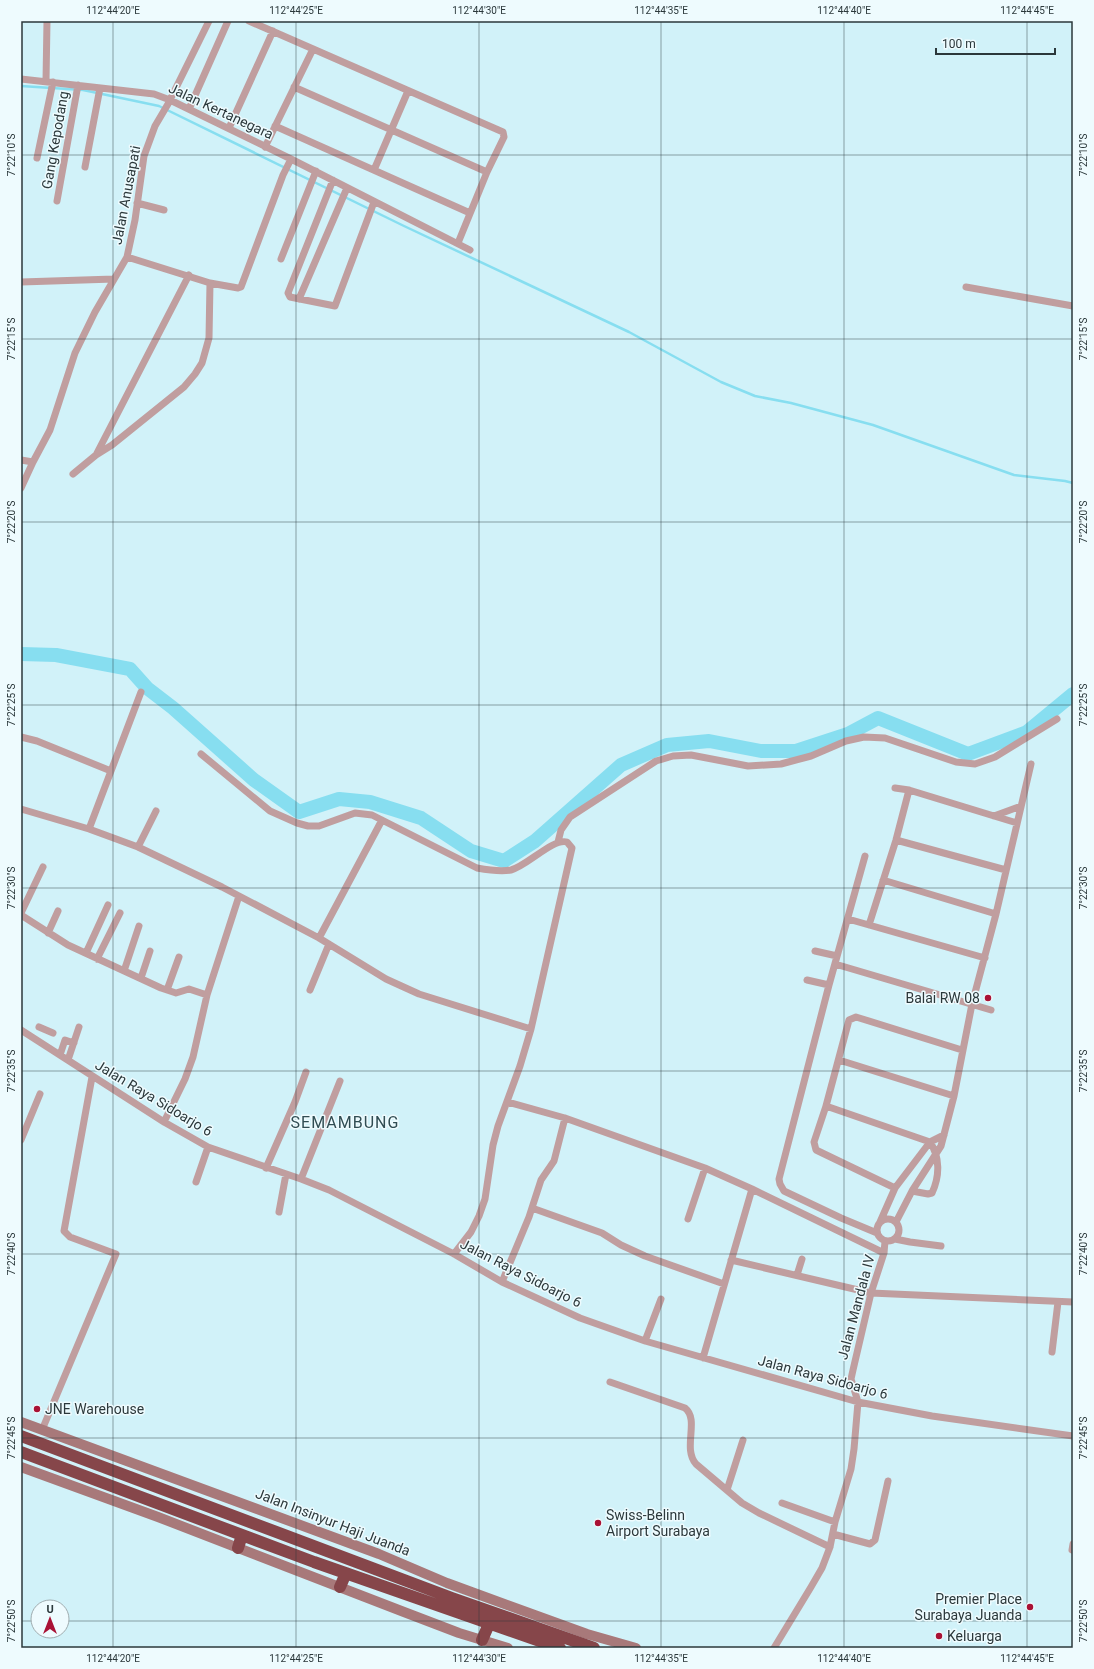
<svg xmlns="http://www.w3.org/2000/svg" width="1094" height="1669" font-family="Roboto,sans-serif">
<rect width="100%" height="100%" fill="#d1f2f9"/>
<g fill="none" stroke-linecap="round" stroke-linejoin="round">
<path stroke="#87def0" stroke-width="2.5" d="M21,86l62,4 76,16 245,120 225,106 92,50 34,14 36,7 82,22 141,50 51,6 8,2"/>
<path stroke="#87def0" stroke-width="14" d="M21,654l35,1 74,14 17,19 26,20 81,72 45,32 40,-13 31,3 51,16 50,33 33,10 31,-20 86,-76 46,-20 42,-4 52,10h35l52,-17 30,-16 90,36 59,-22 46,-38"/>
<path stroke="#c09e9f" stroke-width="7" d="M249,21l254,111 1,5 -17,35 -29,71
M21,79l133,15 16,6 121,59 179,91
M46,81l1,-60
M294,87l193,85
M189,109l39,-88
M275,126l195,87
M229,128l44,-97
M265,147l48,-98
M37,158l16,-76
M85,167l15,-79
M374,170l34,-79
M333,180l-45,113 2,4 45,9 39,-104
M57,201l21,-116
M137,203l27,7
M127,257l83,26 28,5 3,-1 42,-112 8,-16
M281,259l35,-88
M21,282l93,-3
M966,287l107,19
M299,299l48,-111
M96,455l16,-10 72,-58 11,-13 7,-11 7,-25 1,-55
M21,460l12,2
M73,474l23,-19 93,-180
M21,488l12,-26 17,-32 25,-77 20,-41 32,-55 8,-37 9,-64 11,-30 13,-22 41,-83
M21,737l16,4 74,30
M201,754l69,57 27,12 11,3h11l36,-13 17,2 105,53c11,2 23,4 34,2 16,-4 42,-32 56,-28l5,6 -41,181 -11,37 -22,60 -5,19 -8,54 -6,17 -8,16 -17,22
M895,788l14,2 108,33
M21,809l68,20 49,18 84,40 97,51 67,41 33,15 112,35
M994,816l27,-10
M89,829l52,-137
M896,840l110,30
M558,842l3,-12 9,-13 86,-56 17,-5 18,-1 57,11 33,-2 30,-8 35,-15 18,-4 21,1 71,24 19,2 20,-7 62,-38
M138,847l18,-36
M865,856l-36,129 -50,194 1,5 4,7 57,27 36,15
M883,880l113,34
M21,913l22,-46
M21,915l47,30 93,43 15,5 13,-4 18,6
M848,919l137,39
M869,925l27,-85 13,-50
M48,933l10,-22
M319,938l63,-118
M815,951l22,5
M86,953l22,-48
M97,959l23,-46
M835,964l156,46
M124,971l15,-45
M141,978l9,-27
M807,980l22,5
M167,990l12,-33
M310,990l19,-46
M39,1027l14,6
M21,1030l143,92 44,25 93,32 28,11 125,64 48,28 78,36 65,23 213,61 74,14 141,20
M60,1055l5,-15 9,3
M68,1060l11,-33
M839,1060l115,36
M508,1102l57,16 140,50 47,21 132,64
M826,1106l104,36c10,15 10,34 2,51l-4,1 -16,-3
M164,1122l21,-43 8,-22 14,-62 32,-99
M21,1140l19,-46
M266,1168l29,-66 11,-30
M301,1179l39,-98
M196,1182l12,-35
M895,1188l-79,-38 -2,-8 12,-36 23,-86 7,-3 106,33
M532,1208l70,25 19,12 24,11 79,28
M279,1212l7,-38
M877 1230a11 11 0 1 1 22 0a11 11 0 1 1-22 0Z
M688,1219l17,-51
M880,1222l15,-34 35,-46 14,-7
M896,1222l16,-31 29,-45 13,-50 18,-92 24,-90 35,-150
M895,1239l15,3 31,4
M731,1260l140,33 202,9
M797,1275l5,-16
M502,1282l27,-65 12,-37 13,-19 11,-43
M645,1341l16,-42
M1052,1352l6,-50
M703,1358l49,-169
M610,1382l75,26c15,12 -3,40 11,56l46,39 17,10 71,34
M42,1430l74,-176 -46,-17 -6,-6 28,-154
M727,1490l16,-50
M782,1503l53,19
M833,1534l37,10 5,-4 13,-59
M1072,1550l1,-6
M774,1648l37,-61 11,-19 8,-21 5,-25 16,-53 3,-20 4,-47 -7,-23 2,-9 18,-77 13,-40 1,-12"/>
<path stroke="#a8797a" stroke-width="10" d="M21,1422l358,132 68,29 140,51 49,14
M21,1467l137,50 246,95 55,21 49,15"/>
<path stroke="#86464a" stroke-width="12" d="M21,1436l431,162 142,50
M21,1452l293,110 246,86
M238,1548l4,-13
M340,1587l6,-14
M482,1640l7,-16"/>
</g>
<path fill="none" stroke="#2b383b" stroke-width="1" stroke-opacity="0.45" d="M113,21v1627M296,21v1627M479,21v1627M661,21v1627M844,21v1627M1027,21v1627M21,155h1052M21,339h1052M21,522h1052M21,705h1052M21,888h1052M21,1071h1052M21,1254h1052M21,1438h1052M21,1621h17M62,1621h1011"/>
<g fill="#a91235" stroke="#eefbfe" stroke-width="1.5">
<circle cx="988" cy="998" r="4"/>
<circle cx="37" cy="1409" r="4"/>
<circle cx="598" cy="1523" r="4"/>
<circle cx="1030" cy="1607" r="4"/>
<circle cx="939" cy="1636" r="4"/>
</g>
<g text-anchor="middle" stroke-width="3" stroke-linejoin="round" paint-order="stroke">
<g font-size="14" fill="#2b383b" stroke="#eefbfe">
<text transform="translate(221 111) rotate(25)" y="5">Jalan Kertanegara</text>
<text transform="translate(55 140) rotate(-80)" y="5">Gang Kepodang</text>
<text transform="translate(126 195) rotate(-79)" y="5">Jalan Anusapati</text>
<text transform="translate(154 1098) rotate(31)" y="5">Jalan Raya Sidoarjo 6</text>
<text transform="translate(521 1273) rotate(27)" y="5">Jalan Raya Sidoarjo 6</text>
<text transform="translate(856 1307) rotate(-75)" y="5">Jalan Mandala IV</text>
<text transform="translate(823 1377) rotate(15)" y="5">Jalan Raya Sidoarjo 6</text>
<text transform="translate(333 1522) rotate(21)" y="5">Jalan Insinyur Haji Juanda</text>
</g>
<g font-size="14" fill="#2b383b" stroke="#eefbfe" text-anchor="start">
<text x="980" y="1003" text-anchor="end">Balai RW 08</text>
<text x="45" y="1414">JNE Warehouse</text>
<text x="606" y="1520">Swiss-Belinn<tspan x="606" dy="16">Airport Surabaya</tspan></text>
<text x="1022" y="1604" text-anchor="end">Premier Place<tspan x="1022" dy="16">Surabaya Juanda</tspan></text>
<text x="947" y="1641">Keluarga</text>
</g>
<g font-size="16" letter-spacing="1" fill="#304d53" stroke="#eefbfe">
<text x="345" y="1128">SEMAMBUNG</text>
</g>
</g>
<rect width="1094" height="1669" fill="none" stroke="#eefbfe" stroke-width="44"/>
<g transform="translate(50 1619)"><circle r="19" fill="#eefbfe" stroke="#a0adb0"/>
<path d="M0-3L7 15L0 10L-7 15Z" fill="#a91235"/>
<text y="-6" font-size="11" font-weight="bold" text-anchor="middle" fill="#2b383b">U</text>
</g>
<path d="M936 48v6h119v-6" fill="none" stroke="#2b383b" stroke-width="2"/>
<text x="942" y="48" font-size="12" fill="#2b383b" stroke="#eefbfe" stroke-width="3" paint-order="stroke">100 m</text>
<rect x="22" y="22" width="1050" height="1625" fill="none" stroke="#2b383b" stroke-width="1.5"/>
<g font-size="10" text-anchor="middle" fill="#2b383b">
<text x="113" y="14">112°44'20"E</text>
<text x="296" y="14">112°44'25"E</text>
<text x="479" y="14">112°44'30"E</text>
<text x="661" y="14">112°44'35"E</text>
<text x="844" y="14">112°44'40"E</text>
<text x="1027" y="14">112°44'45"E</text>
<text transform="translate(11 155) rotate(-90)" y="4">7°22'10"S</text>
<text transform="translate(1083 155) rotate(-90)" y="4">7°22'10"S</text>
<text transform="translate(11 339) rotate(-90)" y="4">7°22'15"S</text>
<text transform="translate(1083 339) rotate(-90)" y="4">7°22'15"S</text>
<text transform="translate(11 522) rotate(-90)" y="4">7°22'20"S</text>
<text transform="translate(1083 522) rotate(-90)" y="4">7°22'20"S</text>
<text transform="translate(11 705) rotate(-90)" y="4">7°22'25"S</text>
<text transform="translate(1083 705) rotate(-90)" y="4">7°22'25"S</text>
<text transform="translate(11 888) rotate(-90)" y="4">7°22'30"S</text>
<text transform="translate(1083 888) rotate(-90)" y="4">7°22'30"S</text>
<text transform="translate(11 1071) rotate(-90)" y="4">7°22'35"S</text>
<text transform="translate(1083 1071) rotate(-90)" y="4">7°22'35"S</text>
<text transform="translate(11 1254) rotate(-90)" y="4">7°22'40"S</text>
<text transform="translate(1083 1254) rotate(-90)" y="4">7°22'40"S</text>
<text transform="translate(11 1438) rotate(-90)" y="4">7°22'45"S</text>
<text transform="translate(1083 1438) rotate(-90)" y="4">7°22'45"S</text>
<text transform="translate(11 1621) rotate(-90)" y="4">7°22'50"S</text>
<text transform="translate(1083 1621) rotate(-90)" y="4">7°22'50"S</text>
<text x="113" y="1662">112°44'20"E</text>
<text x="296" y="1662">112°44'25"E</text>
<text x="479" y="1662">112°44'30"E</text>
<text x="661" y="1662">112°44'35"E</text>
<text x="844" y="1662">112°44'40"E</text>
<text x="1027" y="1662">112°44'45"E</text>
</g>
</svg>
